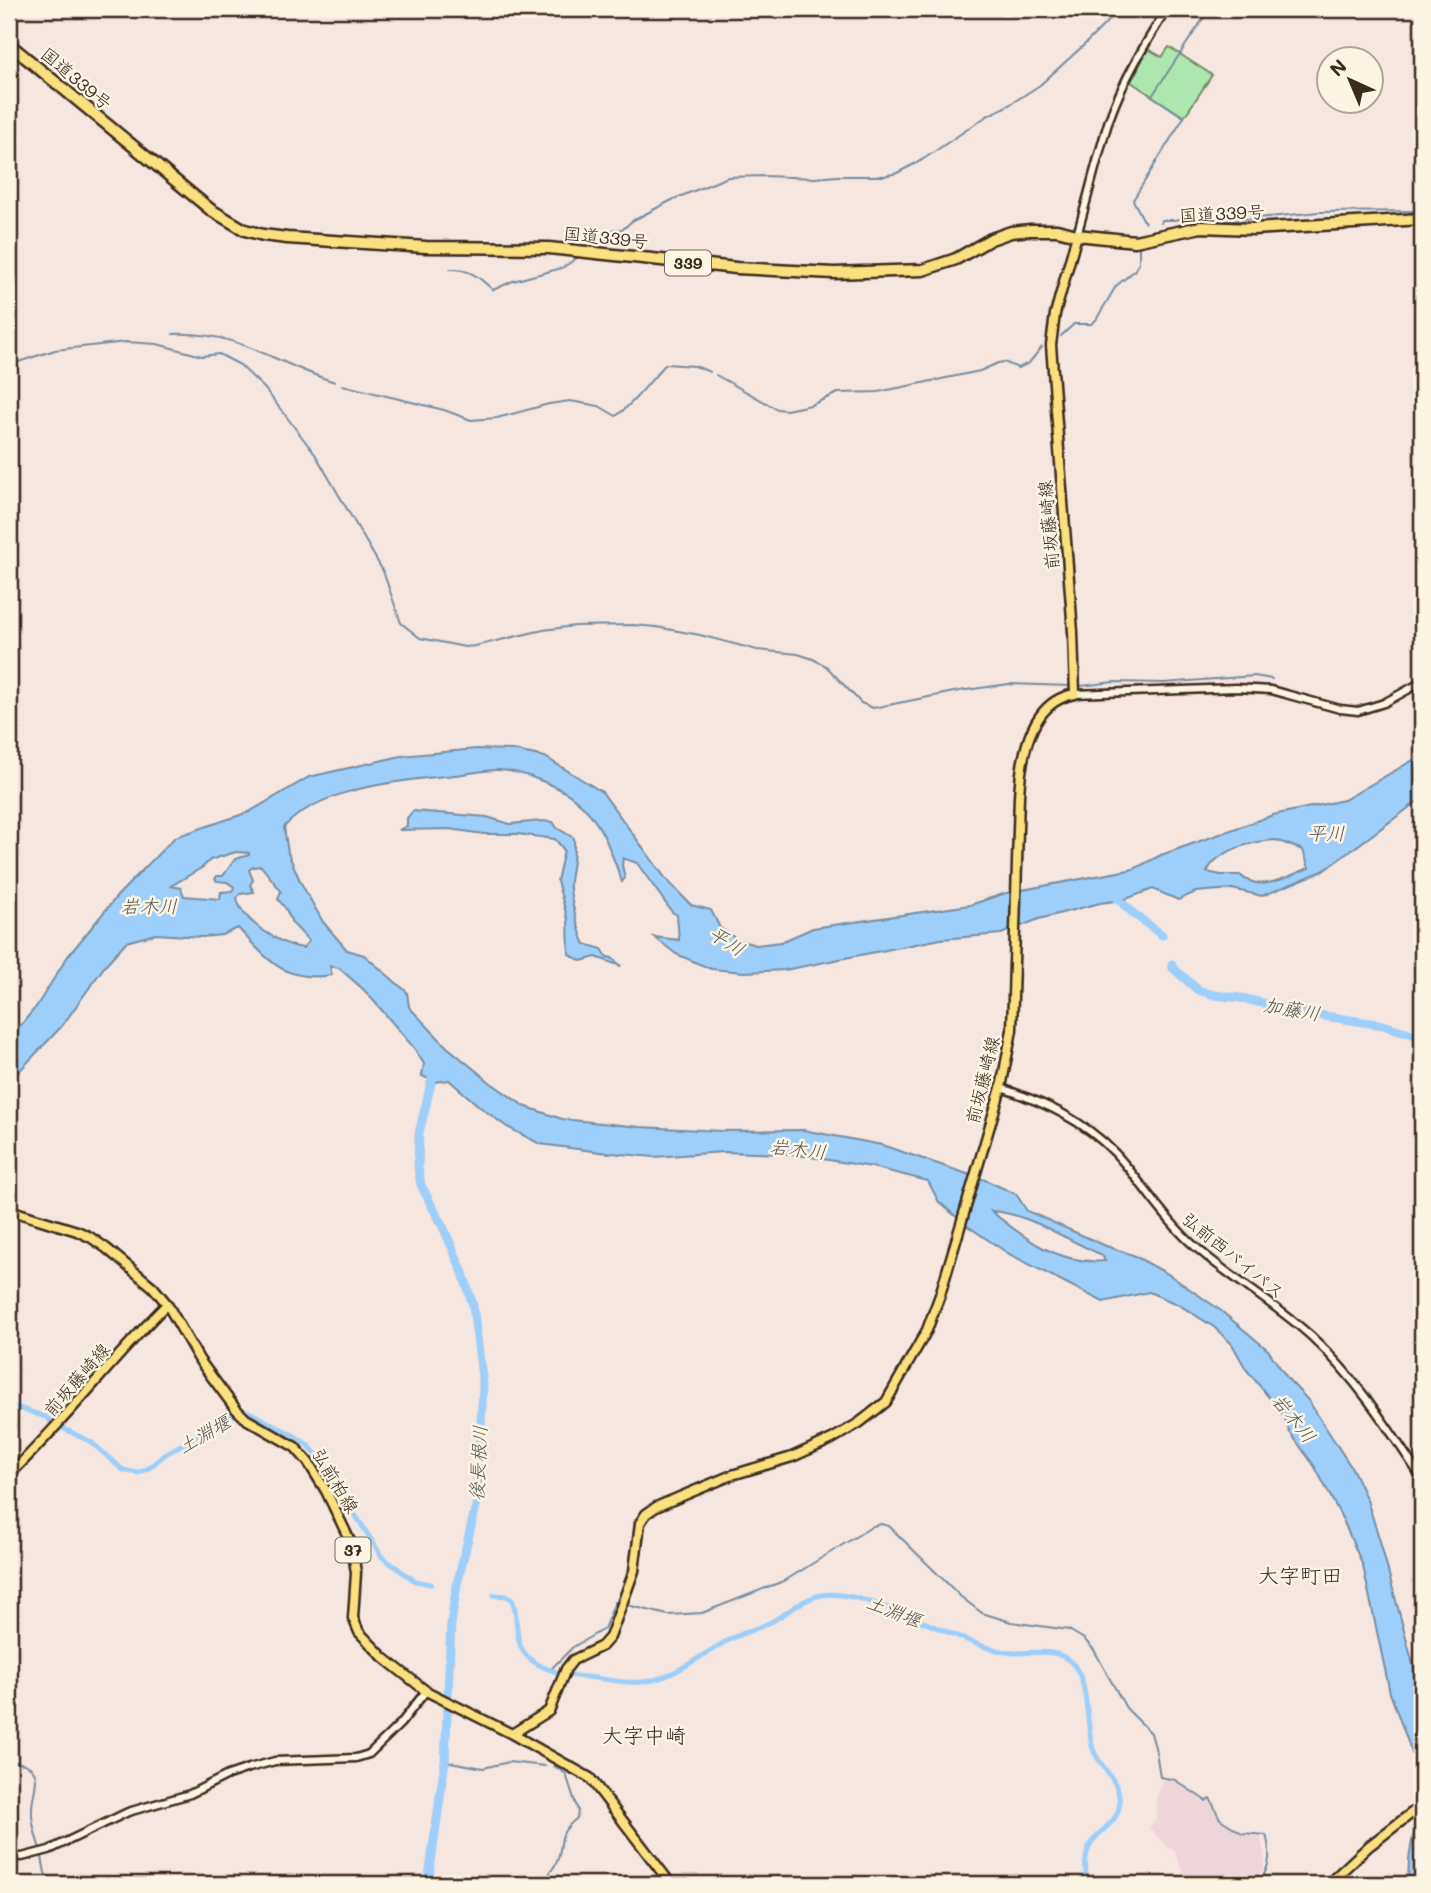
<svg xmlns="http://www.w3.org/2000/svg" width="1431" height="1893" font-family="Mali,'Klee One',sans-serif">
<rect width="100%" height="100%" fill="#f5e6e0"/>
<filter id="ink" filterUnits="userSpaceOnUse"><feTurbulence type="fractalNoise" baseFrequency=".0143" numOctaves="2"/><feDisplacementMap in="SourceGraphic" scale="14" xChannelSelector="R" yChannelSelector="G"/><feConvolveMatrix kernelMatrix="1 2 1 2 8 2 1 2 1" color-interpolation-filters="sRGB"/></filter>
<g filter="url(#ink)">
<path fill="#edd5da" d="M1162,1779l17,4 26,20 4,-2 11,20 21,12 20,4 4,25 -2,7 -13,15h-62l-14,-34 -6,-2 -19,-21 7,-8v-21l5,-11z"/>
<path fill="#ace8ae" stroke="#748966" stroke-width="2" d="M1169,47l43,28 -28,42 -53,-35 17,-33 14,8z"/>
<path fill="#9dcffa" stroke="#768da2" stroke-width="2" fill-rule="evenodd" d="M476,749l36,1 33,7 57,35 64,87 25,26 20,5 9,18 18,12 18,5 25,-3 32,-14 157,-23 36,-12 128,-24 27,-14 112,-40 71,-15 78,-45v43l-99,73 -61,25 -30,-7 -36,3 -18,8 -25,-11 -30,11 -23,3 -61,16 -38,15 -60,5 -156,31 -41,2 -33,-3 -35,-15 -22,-17 25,3 -2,-25 -5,-3 -35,-49 -14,-5 -1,7 3,13 -3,4c-11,-30 -20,-61 -46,-82 -16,-14 -57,-30 -79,-30 -14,0 -29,4 -42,5 -53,6 -133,11 -171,52l4,26 13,30 22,39 24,28 17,5 43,37 2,15 38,40 44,36 33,23 38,13 78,8 82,4 81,-1 79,15 103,35 31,14 11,17 79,35 27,9 35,19 52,36 48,40 20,29 20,21 45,70 14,30 13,41 42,157v82l-32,-87 -27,-127 -20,-46 -28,-53 -26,-36 -5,-15 -38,-47 -14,-25 -18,-17 -35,-22 -30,-13 -46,10 -94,-48 -43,-29 -27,-23 -11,-21 -56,-14 -80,-13 -69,-2 -69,5 -54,-5 -60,-8 -33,-17 -27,-20 -31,-27 -14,2 -13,-6 2,-12 -10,-16 -34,-40 -16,-18 -25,-22 -9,-2 2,9c-48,8 -64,-15 -94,-47l-16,7 -20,2 -46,-3 -30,8 -19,21 -45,63 -53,56v-43l27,-32 32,-51 50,-61 57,-58 74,-25 60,-35 92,-21zM1276,840l27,10 6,18c-21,8 -49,26 -69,7h-19l-14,-3c10,-22 46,-31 69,-32zM236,852l13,1v2l-14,4 -12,17h-6l-2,3 2,2 10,1 7,5 -1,4 -12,1 -1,7 -36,-3 -3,-8 -10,-2 32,-19 7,-7zM261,866l20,25 -3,8 8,10 6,14 17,18 -6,7c-22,-3 -62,-27 -66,-50l3,-4 14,-2 -4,-7 3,-5 -4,-10 4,-3zM991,1211c38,2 75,29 111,44l3,6c-46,4 -80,-22 -114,-50z
M413,811l74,6 23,7 31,-3 12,1 4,6 17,10c1,15 -2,28 -4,43 -2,11 10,54 15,63l17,5 5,8 5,1 9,8 -25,-9 -15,4 -12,-7 -1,-34 -11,-39 7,-31 -9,-11 -37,-5h-34l-35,-5 -50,1 8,-4v-8z
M1422,1806v78h-13c-3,-28 5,-52 13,-78z"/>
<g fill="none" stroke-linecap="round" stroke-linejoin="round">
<path stroke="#768da2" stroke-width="2" d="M1145,223l-12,-23 51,-83 -32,-21 51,-77 3,-10
M1161,223l1,-3h12l22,-4 32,5 91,-9 103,-1
M1150,243l10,-1
M589,248l25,-19 8,1 10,-9 42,-22 54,-22 36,-1 51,2 22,-2h47l13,-3 25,-13 65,-44 22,-11 31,-20 44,-40 36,-36
M450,269c20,0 29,8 43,21l20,-9 49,-13 18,-12
M173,334c67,-3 102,30 162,48
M1061,336l13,-12h17l5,-4 20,-34 18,-15 5,-8v-18
M9,365l46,-15 71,-8 31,2 45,12 17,-2 21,11 25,24 50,65 68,117 18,52 19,15 45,9 10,-1 68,-16 32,-4 58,-1 23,2 44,8 57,15 41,4 15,5 13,7 35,37 12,5 86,-17 50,-7 61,2
M716,375l61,34 9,1 25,-5 27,-12 40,-1 30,-6 72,-15 18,-8 6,-1 14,6 11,-5 13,-16
M342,385l102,25 27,10 26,-2 52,-14 21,-3 29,5 17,10c20,-14 33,-35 50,-52l29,2 15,6
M1081,686l33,-4 50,1 90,-7 18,3
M627,1605l41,10 34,-2 84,-33 87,-54 8,-2 8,2 72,71 21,16 29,9 58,8 15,9 10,11 32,58 25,25 5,18 4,26 15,3 31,21 4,-3 10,21 22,14 24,2c5,18 5,28 -5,45l3,4
M550,1670l23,-23 31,-18 11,-27 3,1
M9,1761c41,4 23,25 23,49 -1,12 4,27 8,39
M445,1761l38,7 26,-6 36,4
M42,1857l3,16 7,11
M543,1884c4,-9 12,-16 15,-25 6,-22 -1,-24 19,-41l1,-7 -12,-37 -12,-8"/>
<path stroke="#9dcffa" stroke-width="5" d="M9,1405l37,12 6,6 39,19 32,28 15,3 11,-5 15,-13 66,-39 19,-4 46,24 13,9 14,16 13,29 23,29 24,38 33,24 16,3
M494,1595l13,1 5,3c7,16 2,38 11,52 10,17 43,25 61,26 19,1 39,7 58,5 32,-3 58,-27 85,-41 15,-8 30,-12 44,-19 17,-9 32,-24 51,-27 36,-7 123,38 160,51 10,3 21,6 31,7 19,1 40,-6 57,8 19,16 16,60 22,85 5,19 25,31 27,50 5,29 -26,33 -32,57 -3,10 -1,21 0,31"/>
<path stroke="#9dcffa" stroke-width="9" d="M1112,893l22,21 28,21
M1172,964l1,4 25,22 16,5 27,3 64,15 78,12 39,12
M428,1884l17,-123 6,-137 6,-40 20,-82 6,-117 -10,-79 -10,-33 -18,-42 -24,-46 -3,-18 1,-34 15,-62"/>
<g stroke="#3b2a1e" stroke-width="11">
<path id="minor" d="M1077,235c11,-38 20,-77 32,-115 14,-40 36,-76 58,-111
M1075,694l161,-6 35,2 69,19 18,2 26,-8 38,-21
M1001,1088c43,14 82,32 114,65 27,29 45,61 75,89 38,35 84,60 122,95 44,41 77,92 110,142
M9,1856l13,1 27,-7 79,-38 62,-18 38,-19 21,-7 26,-7 81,-3 13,-4 32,-31 25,-32"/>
</g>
<g stroke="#3b2a1e" stroke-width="13">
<path id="major" d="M9,1210l68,21 13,6 16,11 47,39 14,17 33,57 35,47 11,11 49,28 13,15 18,29 26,54 4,28 -3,45 6,14 25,26 42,33 86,43 78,44 81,106
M9,1475c56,-54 103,-116 158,-171
M512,1734l37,-23 17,-42 7,-9 29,-14 8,-9 24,-66 6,-48 6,-9 10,-7 76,-32 60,-18 40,-18 27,-16 27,-21 41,-72 13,-35 61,-207 11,-58 7,-234c2,-39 11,-95 56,-102l-2,-62 -22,-287 4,-31 22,-79
M1328,1884l41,-38 53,-41"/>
</g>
<g stroke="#3b2a1e" stroke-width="15">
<path id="highway" d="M9,44l202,166 34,20 18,5 24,3 139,9 123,1 187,20 98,5 89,-3 33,-11 35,-20 20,-7 19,-2h27l20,5 58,6 66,-14 52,2 169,-10"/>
</g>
<use href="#minor" stroke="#fcf5e5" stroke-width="6"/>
<use href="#major" stroke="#fbe080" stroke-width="8"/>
<use href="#highway" stroke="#fbe080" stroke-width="10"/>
</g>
</g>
<g text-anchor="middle" stroke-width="5" stroke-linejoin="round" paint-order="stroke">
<g fill="#fcf5e5" stroke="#75675a" stroke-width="2">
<rect x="665" y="250.5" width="46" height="25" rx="5"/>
<rect x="335.5" y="1537.5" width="35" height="25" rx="5"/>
</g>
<g font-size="16" font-weight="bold" fill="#3b2a1e">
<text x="688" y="269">339</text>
<text x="353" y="1556">37</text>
</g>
<g font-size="18" fill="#3b2a1e" stroke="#fcf5e5">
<text transform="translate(76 79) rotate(40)" y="6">国道339号</text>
<text transform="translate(1222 214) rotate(-3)" y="6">国道339号</text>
<text transform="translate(606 238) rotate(6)" y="6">国道339号</text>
<text transform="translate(1049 525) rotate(-95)" y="6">前坂藤崎線</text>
<text transform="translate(983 1080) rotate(-76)" y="6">前坂藤崎線</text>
<text transform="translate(1233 1256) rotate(39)" y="6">弘前西バイパス</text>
<text transform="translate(77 1380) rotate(-49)" y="6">前坂藤崎線</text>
<text transform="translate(335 1481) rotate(59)" y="6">弘前柏線</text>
</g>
<g font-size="19" font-style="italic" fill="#545355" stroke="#fcf5e5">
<text x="1326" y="840">平川</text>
<text x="149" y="913">岩木川</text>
<text transform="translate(727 941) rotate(32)" y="7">平川</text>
<text transform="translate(1292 1009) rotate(10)" y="7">加藤川</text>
<text transform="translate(798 1149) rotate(6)" y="7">岩木川</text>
<text transform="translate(1294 1418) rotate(51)" y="7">岩木川</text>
<text transform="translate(204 1434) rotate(-30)" y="7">土淵堰</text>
<text transform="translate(478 1463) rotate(-87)" y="7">後長根川</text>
<text transform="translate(894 1611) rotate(21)" y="7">土淵堰</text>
</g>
<g font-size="21" fill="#3b2a1e" stroke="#fcf5e5">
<text x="1300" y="1583">大字町田</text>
<text x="644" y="1743">大字中崎</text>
</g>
</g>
<rect width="1431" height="1893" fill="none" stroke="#fcf5e5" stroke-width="35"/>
<rect x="18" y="18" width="1396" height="1858" fill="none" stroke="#3b2a1e" stroke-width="2.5" filter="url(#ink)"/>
<g transform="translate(1350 80) rotate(316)"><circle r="33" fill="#fcf5e5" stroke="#afa495" stroke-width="2"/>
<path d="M0-5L12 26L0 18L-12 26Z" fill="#3b2a1e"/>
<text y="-10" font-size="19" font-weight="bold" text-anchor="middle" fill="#3b2a1e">N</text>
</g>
</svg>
